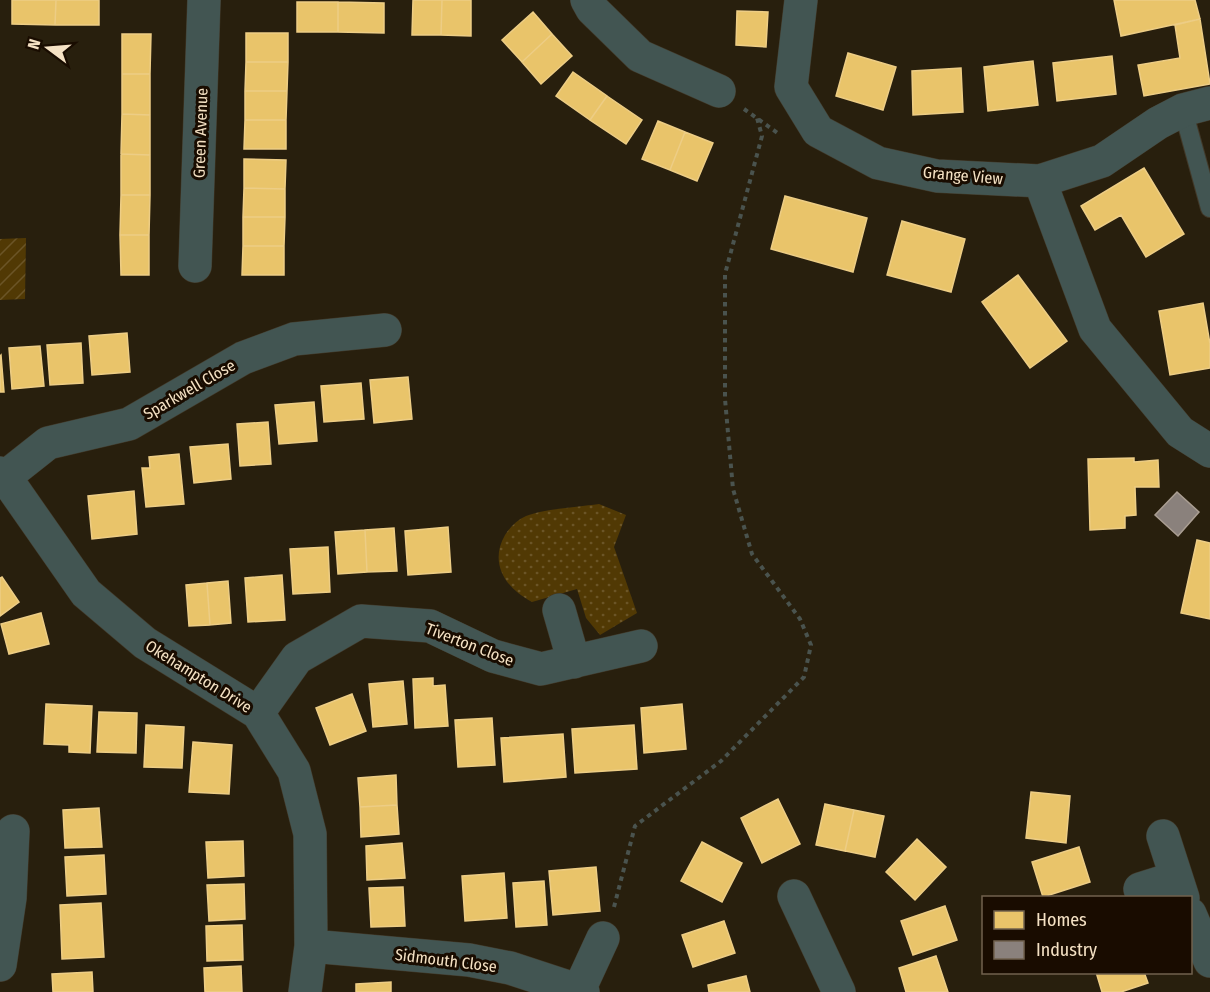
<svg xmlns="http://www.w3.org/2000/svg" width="1210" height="992" font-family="'Fira Sans Condensed',sans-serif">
<defs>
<pattern id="park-dots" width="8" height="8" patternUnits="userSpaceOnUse" patternTransform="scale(1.5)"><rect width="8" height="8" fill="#513904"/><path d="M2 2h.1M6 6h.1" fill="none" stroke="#6b5527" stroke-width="1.8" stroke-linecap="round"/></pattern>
<pattern id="garden-furrows" width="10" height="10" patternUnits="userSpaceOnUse" patternTransform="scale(1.5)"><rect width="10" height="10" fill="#513904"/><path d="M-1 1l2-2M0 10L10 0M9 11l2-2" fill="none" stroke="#6b5527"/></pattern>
</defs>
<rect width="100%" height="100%" fill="#281f0d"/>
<path fill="url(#park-dots)" d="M599,504l27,11 -12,32 23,66 -37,22 -14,-17 -9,-29 -45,13c-27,-14 -43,-39 -27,-67 5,-8 12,-15 21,-19 17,-7 53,-9 73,-12z"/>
<path fill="url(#garden-furrows)" d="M26,238l-1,61 -25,1v-61z"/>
<path fill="#e9c46a" stroke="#edcd85" stroke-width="1.5" d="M12,0h44l-1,25 -43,-1z
M56,0h43v25h-44z
M413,0h29l-1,35h-29z
M442,0h29v36l-30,-1z
M1114,0h81l5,19 -79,17z
M297,2h41v30h-41z
M338,2l46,1v30l-46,-1z
M737,11l31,1 -2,35 -30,-2z
M533,12l19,22 -30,28 -20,-22z
M1200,19l10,65 -66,12 -6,-31 42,-7 -5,-33z
M246,33h42v29h-42z
M122,34h29l-1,40h-28z
M552,34l20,22 -31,28 -19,-22z
M848,53l48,14 -13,43 -47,-14z
M1112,56l4,38 -59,7 -4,-38z
M1033,61l5,44 -50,6 -4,-44z
M246,62h42l-1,29h-42z
M961,68l2,44 -50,3 -1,-44z
M573,72l34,24 -17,24 -34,-24z
M122,74h28v41l-28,-1z
M245,91h42l-1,29h-41z
M607,96l35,24 -16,24 -36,-24z
M122,114l28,1v40l-29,-1z
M245,120h41v29h-42z
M658,121l27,11 -15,38 -28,-11z
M685,132l28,11 -16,38 -27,-11z
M121,154l29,1v40h-29z
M244,159l42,1 -1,29 -41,-1z
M1144,168l40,66 -38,23 -25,-42 -26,15 -14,-24z
M244,188l41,1v28h-42z
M121,195h29l-1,40h-29z
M785,196l82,22 -14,54 -82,-23z
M243,217h42l-1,29h-41z
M902,221l63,18 -14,53 -64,-17z
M120,235h29v40h-28z
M243,246h41v29h-42z
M1018,275l49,66 -37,27 -48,-66z
M1203,303l7,41v24l-40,7 -11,-64z
M127,333l3,39 -38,3 -3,-39z
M81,343l2,40 -33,2 -3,-40z
M40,346l4,40 -32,3 -3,-41z
M1,355l3,37h-4v-36z
M408,377l4,42 -38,4 -4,-43z
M361,383l3,36 -40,3 -3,-36z
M314,402l3,39 -38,3 -4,-39z
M268,422l3,42 -31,2 -3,-42z
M228,444l3,35 -37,4 -4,-36z
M179,454l5,50 -38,3 -4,-39h8l-1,-11z
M1134,458v4l24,-2 1,27h-24l1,28 -11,1v12l-35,2 -2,-71z
M134,491l3,43 -45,5 -4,-43z
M448,527l3,45 -43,3 -3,-44z
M394,528l3,43 -30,1 -2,-42z
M365,530l2,42 -29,2 -3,-42z
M1197,540l13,3v76l-29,-6z
M328,547l2,45 -37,2 -3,-45z
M282,575l3,45 -37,2 -3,-44z
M2,577l17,25 -19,14v-38z
M228,581l3,42 -21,2 -3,-42z
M207,583l3,42 -21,1 -3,-41z
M41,613l8,31 -40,10 -8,-30z
M433,678v8l12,-1 3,41 -33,2 -2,-49z
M403,681l4,43 -34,3 -4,-43z
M352,694l14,37 -36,14 -14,-37z
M46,704l46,2 -2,47 -21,-1v-7l-25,-1z
M682,704l4,45 -42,4 -3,-45z
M99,712l38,1 -1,40 -39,-1z
M492,718l3,47 -37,2 -3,-47z
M146,725l38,2 -2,41 -38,-1z
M634,725l3,44 -62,4 -3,-44z
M563,734l3,43 -62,5 -3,-44z
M193,742l39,3 -3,49 -40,-2z
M396,775l1,30 -37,2 -2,-29z
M1031,792l39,4 -4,47 -40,-5z
M778,799l22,45 -38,19 -21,-45z
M825,804l29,6 -9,41 -29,-6z
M397,805l2,29 -38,3 -1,-30z
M99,808l3,39 -37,1 -2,-38z
M854,810l30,6 -9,41 -30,-6z
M917,839l29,28 -31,33 -29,-28z
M243,841l1,35 -36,2 -2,-36z
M702,842l40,21 -20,39 -41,-21z
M402,843l3,35 -38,2 -1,-34z
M1079,847l11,35 -47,15 -11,-35z
M104,855l2,39 -39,2 -2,-39z
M596,867l4,44 -47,4 -4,-44z
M504,873l3,45 -42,3 -3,-45z
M544,881l3,44 -31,2 -3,-44z
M244,884l1,35 -36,2 -2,-36z
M403,887l2,39 -34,1 -2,-39z
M101,903l3,54 -42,2 -2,-54z
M945,906l12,34 -44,15 -12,-34z
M724,921l11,32 -42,14 -11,-32z
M242,925l1,35 -36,1 -1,-35z
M936,956l12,36h-42l-7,-24z
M241,966l1,26h-37l-1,-24z
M92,972l1,20h-40l-1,-18z
M1096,972h48l4,11 -27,9h-19z
M746,976l4,16h-41l-1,-7z
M391,982v10h-35v-8z"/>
<path fill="#8a817c" stroke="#aa9e92" stroke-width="1.5" d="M1177,492l22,20 -21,24 -23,-21z"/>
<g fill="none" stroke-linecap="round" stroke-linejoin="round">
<g stroke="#423929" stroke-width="20">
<path id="lane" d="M1183,110l27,98"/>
</g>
<g stroke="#423929" stroke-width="34">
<path id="street" d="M587,0l5,9 48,47 79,35
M801,0l-10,87 27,44 60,32 59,13 103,5 62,-20 56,-38 25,-13 27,-7
M1040,181l55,148 85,103 30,19
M195,266l9,-266
M0,473l5,4 81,116 59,50 113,70 36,58 16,63 1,112 -6,46
M5,477l43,-34 81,-19 114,-66 51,-19 91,-9
M559,610l15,52
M258,713l39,-55 64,-37 69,5 63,30 48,13 100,-23
M1163,836l20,62
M1140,889l35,-11
M794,896l45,96
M1190,914l20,47
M311,946l158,14 41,8 73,24
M0,965l10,-67 3,-67
M579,990l24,-52"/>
</g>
<path stroke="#4a534e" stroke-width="4" stroke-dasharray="4.5 4.5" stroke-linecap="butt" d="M744,109l35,25
M614,907l21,-81 86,-65 83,-84 7,-32 -11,-26 -48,-65 -19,-65 -8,-90v-125l37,-138 -5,-18"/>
<use href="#lane" stroke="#425552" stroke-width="18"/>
<use href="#street" stroke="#425552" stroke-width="33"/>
</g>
<g text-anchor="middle" stroke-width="6" stroke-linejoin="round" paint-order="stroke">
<g font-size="16" fill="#f5e2c4" stroke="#190c00">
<text transform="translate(200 133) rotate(-88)" y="6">Green Avenue</text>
<text transform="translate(963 175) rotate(5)" y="6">Grange View</text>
<text transform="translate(189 389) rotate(-30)" y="6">Sparkwell Close</text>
<text transform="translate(470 644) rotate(21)" y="6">Tiverton Close</text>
<text transform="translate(199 676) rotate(32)" y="6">Okehampton Drive</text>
<text transform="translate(446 960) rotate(7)" y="6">Sidmouth Close</text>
</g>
</g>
<rect x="982" y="896" width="210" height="78" fill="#190c00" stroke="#71624e" stroke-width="1.5"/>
<rect x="994" y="911" width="30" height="18" fill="#e9c46a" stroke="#71624e" stroke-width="1.5"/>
<text x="1036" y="926" font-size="18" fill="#f5e2c4">Homes</text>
<rect x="994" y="941" width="30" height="18" fill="#8a817c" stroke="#71624e" stroke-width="1.5"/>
<text x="1036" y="956" font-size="18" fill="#f5e2c4">Industry</text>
<g transform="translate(48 48) rotate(286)" stroke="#190c00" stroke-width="4.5" paint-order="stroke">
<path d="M0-4.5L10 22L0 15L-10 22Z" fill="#f5e2c4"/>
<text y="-9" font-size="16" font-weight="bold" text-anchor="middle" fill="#f5e2c4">N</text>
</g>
</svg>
